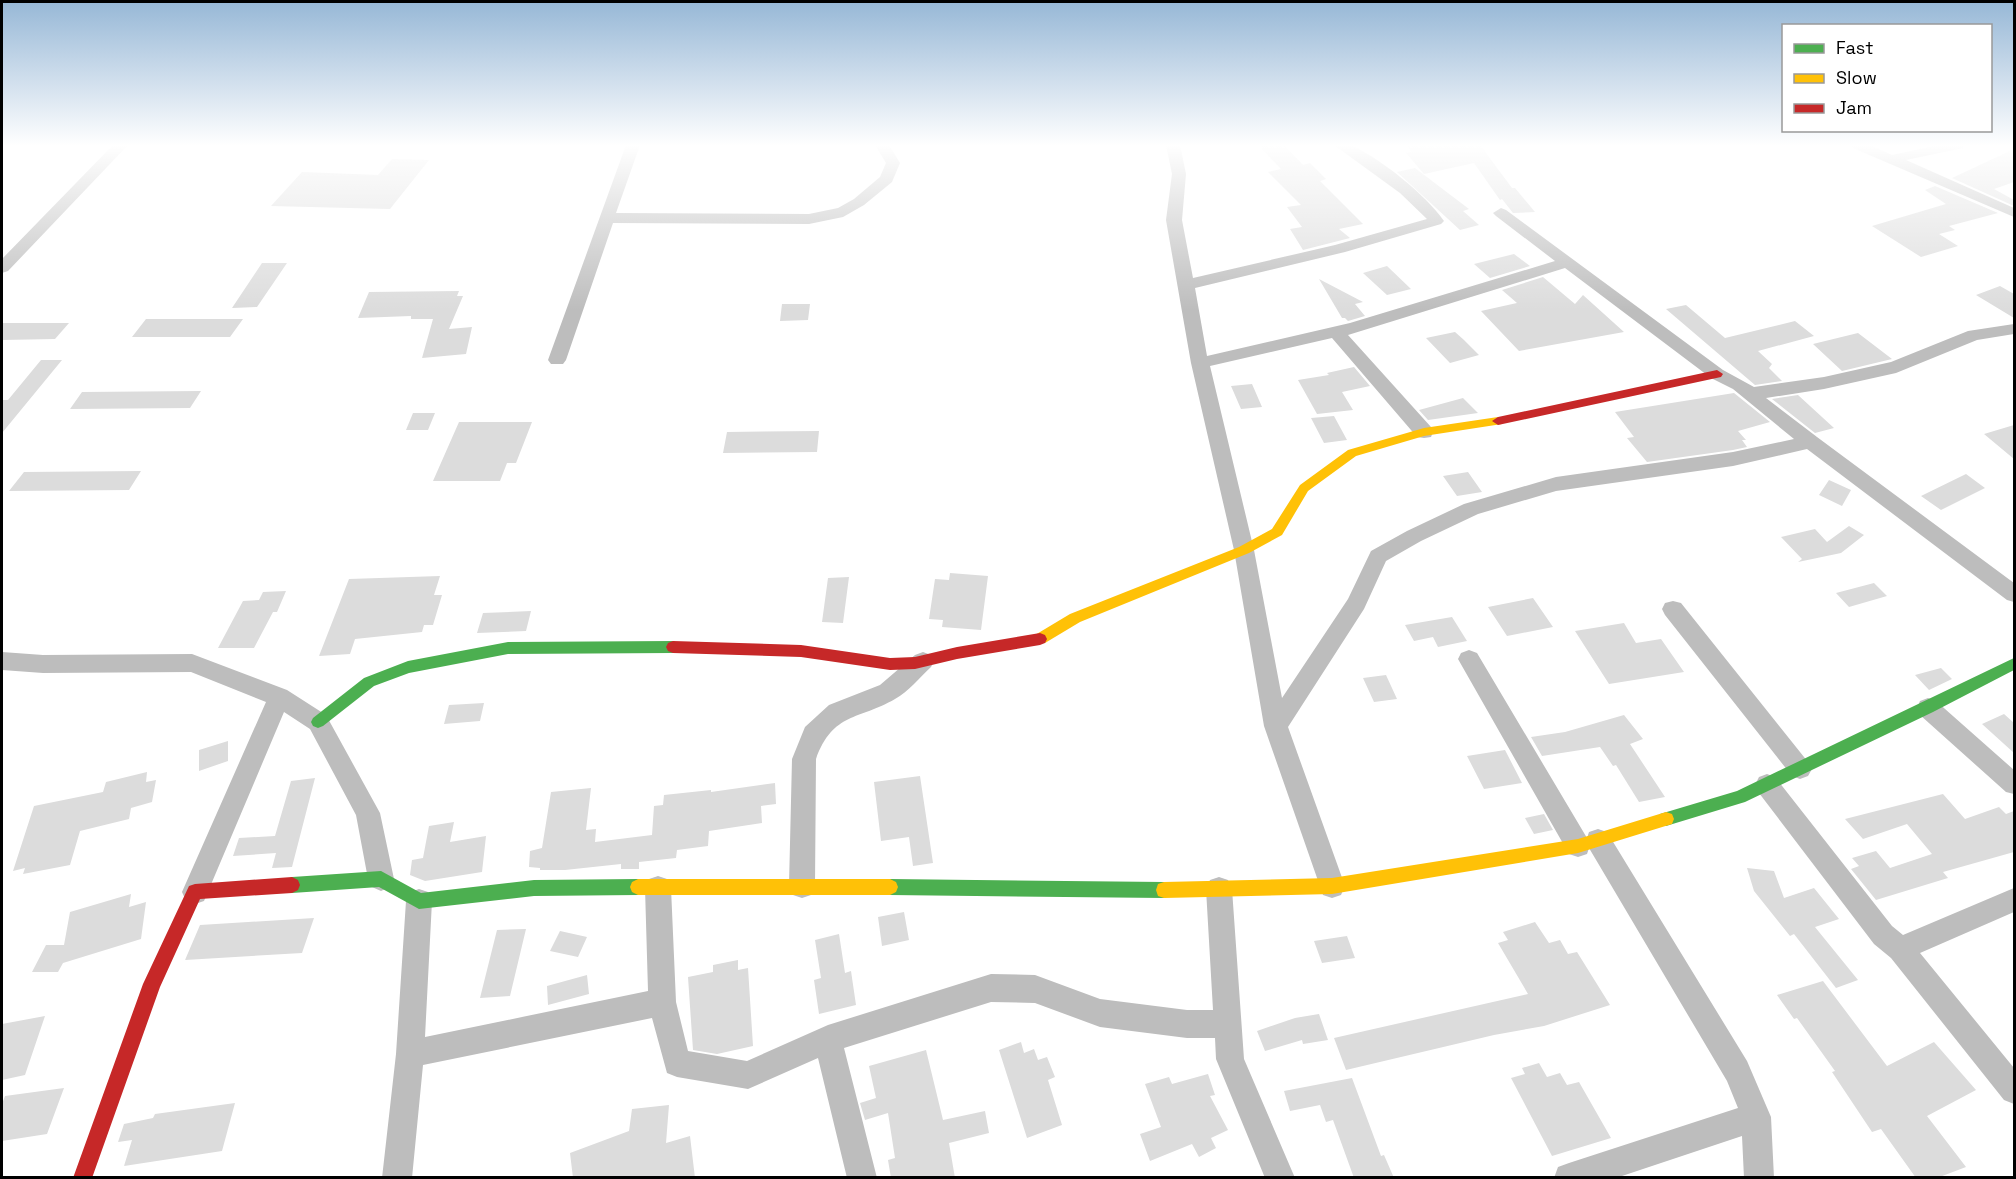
<svg xmlns="http://www.w3.org/2000/svg" width="2016" height="1179" font-family="'Space Grotesk',sans-serif">
<rect width="100%" height="100%" fill="#fff"/>
<path fill="#dcdcdc" d="M1258,145h26l19,20 7,-2 16,16 -6,2 43,43 -24,5 11,9 -47,12 -13,-21 12,-2 -15,-20 14,-2 -33,-33 13,-3z
M1406,145h74l32,43h3l20,24 -22,1 -11,-14 -2,1 -26,-37 -50,11 -18,-21 6,-1z
M2014,149v33l-20,7 20,11v6l-62,-28z
M392,159l37,1 -39,49 -119,-3 31,-34 76,3z
M1415,168l54,41 -6,2 16,14 -19,5 -63,-58z
M1935,186l63,27 -49,13 6,4 -16,4 19,12 -37,11 -49,-31 74,-22 -21,-14z
M1514,254l16,12 -40,12 -16,-14z
M262,263h25l-30,44 -25,1z
M1387,266l24,23 -24,6 -24,-22z
M1543,277l32,27 8,-9 41,37 -105,19 -38,-40 36,-8 -15,-13z
M1319,279l44,23 -8,2 10,12 -17,5 -3,-3h-3z
M2000,286l14,8v24l-38,-23z
M459,291l-2,5h6l-14,33 23,-2 -6,27 -44,4 11,-39h-22v-3l-53,2 11,-26z
M782,304h28l-2,16 -28,1z
M1686,305l39,33 70,-17 19,15 -56,15 14,13 -3,4 13,13 -27,4 -89,-76z
M146,319h97l-13,18h-98z
M2,323h67l-14,16 -53,1z
M1455,332l9,8 15,15 -29,8 -24,-25z
M1858,333l34,26 -50,12 -29,-27z
M41,360h21l-60,73v-33h6z
M1354,367l16,19 -28,6 11,18 -36,4 -19,-34 31,-5 -2,-2z
M1252,384l10,23 -21,2 -10,-23z
M201,391l-11,17 -120,1 12,-17z
M1734,393l36,29 -32,9 8,9h-4l5,7 -14,3 -86,12 -20,-24 7,-1 -19,-25z
M1798,395l36,33 -19,5 -43,-34z
M1463,398l15,15 -50,7 -9,-10z
M413,413h22l-7,17h-22z
M1334,416l13,24 -23,3 -13,-25z
M459,422h73l-16,41h-9l-7,18h-67z
M2014,425v34l-30,-25z
M819,431l-2,21 -94,1 4,-21z
M141,471l-12,19 -120,1 15,-19z
M1468,472l14,20 -25,4 -14,-20z
M1966,474l19,14 -44,22 -20,-14z
M1829,480l22,10 -9,16 -23,-11z
M1849,526l15,9 -23,18 -43,9 4,-3 -21,-22 34,-8 12,13z
M950,573l38,3 -7,54 -39,-3 1,-7 -14,-1 6,-40 14,1z
M440,576l-6,19h8l-9,30h-9l-2,7 -67,7 -5,15 -31,2 30,-77z
M849,577l-6,46 -21,-1 6,-44z
M1874,583l13,13 -38,11 -13,-14z
M286,591l-9,21h-4l-19,36h-36l25,-47 16,-1 4,-8z
M1533,598l20,29 -46,9 -19,-29z
M531,611l-5,20 -49,2 6,-20z
M1452,617l15,24 -29,6 -5,-10 -19,4 -9,-16z
M1624,623l12,20 25,-4 23,33 -75,12 -34,-53z
M1941,668l11,11 -23,11 -14,-15z
M1386,675l11,24 -23,3 -11,-24z
M484,703l-4,18 -36,3 5,-19z
M2004,714l10,9v30l-32,-29z
M1624,715l19,24 -13,5 35,53 -26,5 -23,-37 -3,1 -13,-19 -58,9 -11,-19 34,-5z
M228,741v20l-29,10v-21z
M1505,750l17,33 -38,6 -17,-33z
M147,772l-1,10 10,-2 -4,22 -21,6 -2,11 -49,12 -10,34 -47,9 2,-6 -12,3 21,-65 69,-14 3,-10z
M920,776l13,87 -20,3 -4,-29 -28,4 -7,-59z
M315,778l-23,89 -20,1 4,-15 -43,3 6,-18 36,-2 16,-55z
M775,783l1,21 -15,2 1,17 -53,8 -1,15 -31,4 -1,8 -37,4v7h-18v-5l-56,6h-25v-2l-11,-1 1,-16 12,-3 9,-56 40,-4 -5,42 10,-1 -1,13 57,-7 2,-29 9,-1 1,-10 47,-5v2z
M1943,794l22,25 34,-12 7,7 8,-3v41l-71,20 5,6 -72,22 -25,-31 8,-3 -7,-8 24,-7 14,17 42,-14 -25,-30 -44,15 -18,-20z
M1544,814l9,16 -19,4 -9,-16z
M454,822l-4,20 36,-6 -4,36 -57,9 -15,-6 2,-15 11,-2 6,-32z
M1747,868l27,3 10,27 30,-10 25,31 -24,8 43,53 -22,8 -42,-54 -4,2 -36,-45z
M131,894l-2,13 17,-5 -5,37 -78,24 -5,9h-26l14,-27h18l6,-33z
M904,912l5,28 -27,6 -4,-29z
M314,918l-12,35 -117,7 15,-35z
M1535,922l14,21 11,-3 8,14 9,-2 33,53 -66,21 -50,9 -148,35 -12,-32 194,-44 -30,-51 10,-3 -5,-8z
M526,929l-16,67 -30,2 17,-68z
M560,931l27,6 -9,20 -28,-6z
M839,934l6,39 6,-2 5,34 -37,9 -5,-34 7,-2 -6,-38z
M1347,936l8,22 -33,5 -8,-22z
M738,960v10l10,-2 5,78 -36,8 -24,-4 -5,-73 25,-5v-7z
M587,975l2,19 -41,11 -1,-19z
M1823,981l64,85 47,-24 42,48 -49,26 39,51 -29,11h-21l-35,-49 -9,3 -40,-60 3,-1 -38,-53 -3,1 -17,-24z
M1319,1014l9,26 -25,4 -1,-4 -37,11 -8,-20 38,-13z
M45,1016l-20,59 -23,5v-56z
M1021,1042l3,11 10,-4 4,11 9,-3 8,20 -7,3 14,45 -35,13 -28,-88z
M926,1050l17,70 42,-9 4,22 -40,10 6,35h-64l-3,-18 7,-2 -7,-45 -23,7 -5,-17 16,-5 -7,-32z
M1539,1063l8,14 13,-4 7,12 12,-3 32,56 -59,18 -41,-78 14,-4 -3,-6z
M1208,1074l7,21 -5,1 18,34 -17,8 5,10 -17,9 -7,-13 -42,17 -10,-27 21,-7 -16,-43 24,-7 3,7z
M1352,1078l29,78 3,-1 10,23h-40l-21,-58 -7,2 -6,-17 -30,6 -6,-20z
M64,1088l-17,46 -45,7v-37l3,-8z
M235,1103l-13,48 -98,15 8,-26 -14,2 6,-18 29,-6 2,-4z
M669,1105l-3,38 24,-7 5,42h-122l-3,-25 59,-22 3,-22z"/>
<g fill="none" stroke-linecap="round" stroke-linejoin="round">
<path fill="#bdbdbd" fill-rule="evenodd" d="M113,145h15l-120,126 -6,2v-14z
M626,145h14l-24,68 193,1 29,-6 16,-9 26,-22 6,-14 -11,-18h14l11,18 -8,19 -28,23 -21,12 -34,7 -196,-1 -47,137 -3,4h-12l-3,-4z
M1166,145h14l6,29 -4,46 11,58 142,-33 92,-26 -27,-26 -66,-48c6,0 13,-1 19,1 29,14 72,48 91,75l-3,3 -96,28 -150,36 12,68 143,-33 205,-62 -59,-45 -3,-3 8,-5 5,2 217,160 31,17 70,-10 67,-15 77,-31 46,-7v10l-37,6 -81,33 -72,16 -58,9 51,39 197,146v19l-7,-2 -200,-151 -74,17 -177,25 -78,23 -57,27 -35,20 -22,48 -76,118 57,159 -4,9 -9,3 -9,-3 -59,-169 -30,-176 -43,-187 -25,-143 6,-46zM1565,268l146,110 22,11 61,50 -61,13 -177,25 -92,27 -57,27 -36,20 -23,48 -66,99 -28,-148 -44,-184 122,-28 85,99 7,1 7,-1 2,-5 -2,-5 -83,-92z
M1851,145h19l22,10 46,-10h27l-2,3 -57,12 108,48v9l-161,-69z
M1673,601l8,2 127,159 4,7 -4,7 -8,3 -8,-3 -127,-161 -3,-6 3,-6z
M1469,650l8,3 110,185 2,-6 9,-3 9,3 140,229 24,56 3,61h-30l-2,-42 -126,42h-62l4,-11 11,-4 169,-55 -11,-27 -138,-233 -2,6 -9,3 -9,-3 -111,-195 3,-6z
M2,652l41,3 149,-1 95,36 39,25 54,98 14,66 -4,8 -9,4 -9,-4 -4,-8 -12,-64 -46,-86 -26,-17 -80,189 -9,3 -9,-3 -4,-9 84,-190 -75,-30 -148,1 -41,-3z
M923,652l8,3 3,6 -3,6c-11,10 -23,25 -36,32 -36,21 -62,13 -79,60l-1,127 -4,9 -9,3 -9,-3 -4,-9 3,-127 13,-32 24,-22 51,-20 35,-30z
M1928,698l8,3 78,69v24l-8,-2 -86,-77 -3,-7 3,-7z
M1767,774l8,3 117,149 11,9 111,-47v24l-94,41 94,115v36l-10,-4 -113,-142 -17,-14 -115,-151 -4,-8 4,-8z
M658,876l9,3 4,9 5,114 12,49 59,10 81,-36 163,-51 44,1 65,24 87,11h26l-7,-121 4,-9 9,-3 9,3 4,9 12,170 51,119h-30l-49,-119 -1,-21h-28l-87,-11 -65,-24 -44,-1 -147,46 33,130h-30l-29,-120 -70,31 -71,-12 -10,-4 -15,-55 -229,47 -11,113h-30l14,-124 10,-153 4,-9 9,-3 9,3 4,9 -7,136 223,-46 -3,-103 4,-9z"/>
<path fill="#4caf50" fill-rule="evenodd" d="M673,641l5,2 2,4 -2,4 -5,2 -165,1 -99,19 -35,13 -51,40 -5,2 -5,-2 -2,-4 2,-4 51,-40 44,-17 100,-19z
M2014,658v12l-81,42 -188,90 -79,24 -6,-2 -2,-5 2,-5 77,-23z
M381,871l40,22 113,-13 104,-1 6,3 2,5 -2,5 -6,3 -104,1 -115,13 -40,-22 -87,6 -6,-3 -2,-5 2,-5 6,-3z
M890,879l274,3 6,2 2,6 -2,6 -6,2 -274,-3 -6,-3 -2,-5 2,-5z"/>
<path fill="#ffc107" fill-rule="evenodd" d="M1498,417l6,4 -2,3 -78,12 -68,20 -48,35 -26,44 -33,18 -169,69 -35,21h-10l-2,-4 2,-4 35,-21 169,-67 33,-18 28,-44 48,-35 76,-22z
M1666,812l6,2 2,5 -2,5 -94,29 -246,41 -168,4 -6,-2 -2,-6 2,-6 6,-2 168,-4 246,-39z
M638,879h252l6,3 2,5 -2,5 -6,3h-252l-6,-3 -2,-5 2,-5z"/>
<path fill="#c62828" fill-rule="evenodd" d="M1717,370l6,4 -2,3 -223,48 -6,-4 6,-4z
M1040,633l5,2 2,4 -2,4 -5,2 -83,14 -42,10 -25,1 -89,-13 -128,-4 -5,-2 -2,-4 2,-4 5,-2 128,4 89,13 25,-1 42,-10z
M292,877l6,3 2,5 -2,5 -6,3 -92,6 -40,88 -68,191h-19l70,-194 46,-98 6,-2z"/>
</g>
<linearGradient id="sky" x2="0" y2="1"><stop stop-color="#96b7d6"/><stop offset="0.47" stop-color="#fff"/><stop offset="1" stop-color="#fff" stop-opacity="0"/></linearGradient>
<rect width="2016" height="310" fill="url(#sky)"/>
<rect width="2016" height="1179" fill="none" stroke="#000000" stroke-width="6"/>
<rect x="1782" y="24" width="210" height="108" fill="#ffffff" stroke="#999999" stroke-width="1.5"/>
<rect x="1794" y="44" width="30" height="9" fill="#4caf50" stroke="#999999" stroke-width="1.5"/>
<text x="1836" y="54" font-size="18" fill="#000000">Fast</text>
<rect x="1794" y="74" width="30" height="9" fill="#ffc107" stroke="#999999" stroke-width="1.5"/>
<text x="1836" y="84" font-size="18" fill="#000000">Slow</text>
<rect x="1794" y="104" width="30" height="9" fill="#c62828" stroke="#999999" stroke-width="1.5"/>
<text x="1836" y="114" font-size="18" fill="#000000">Jam</text>
</svg>
